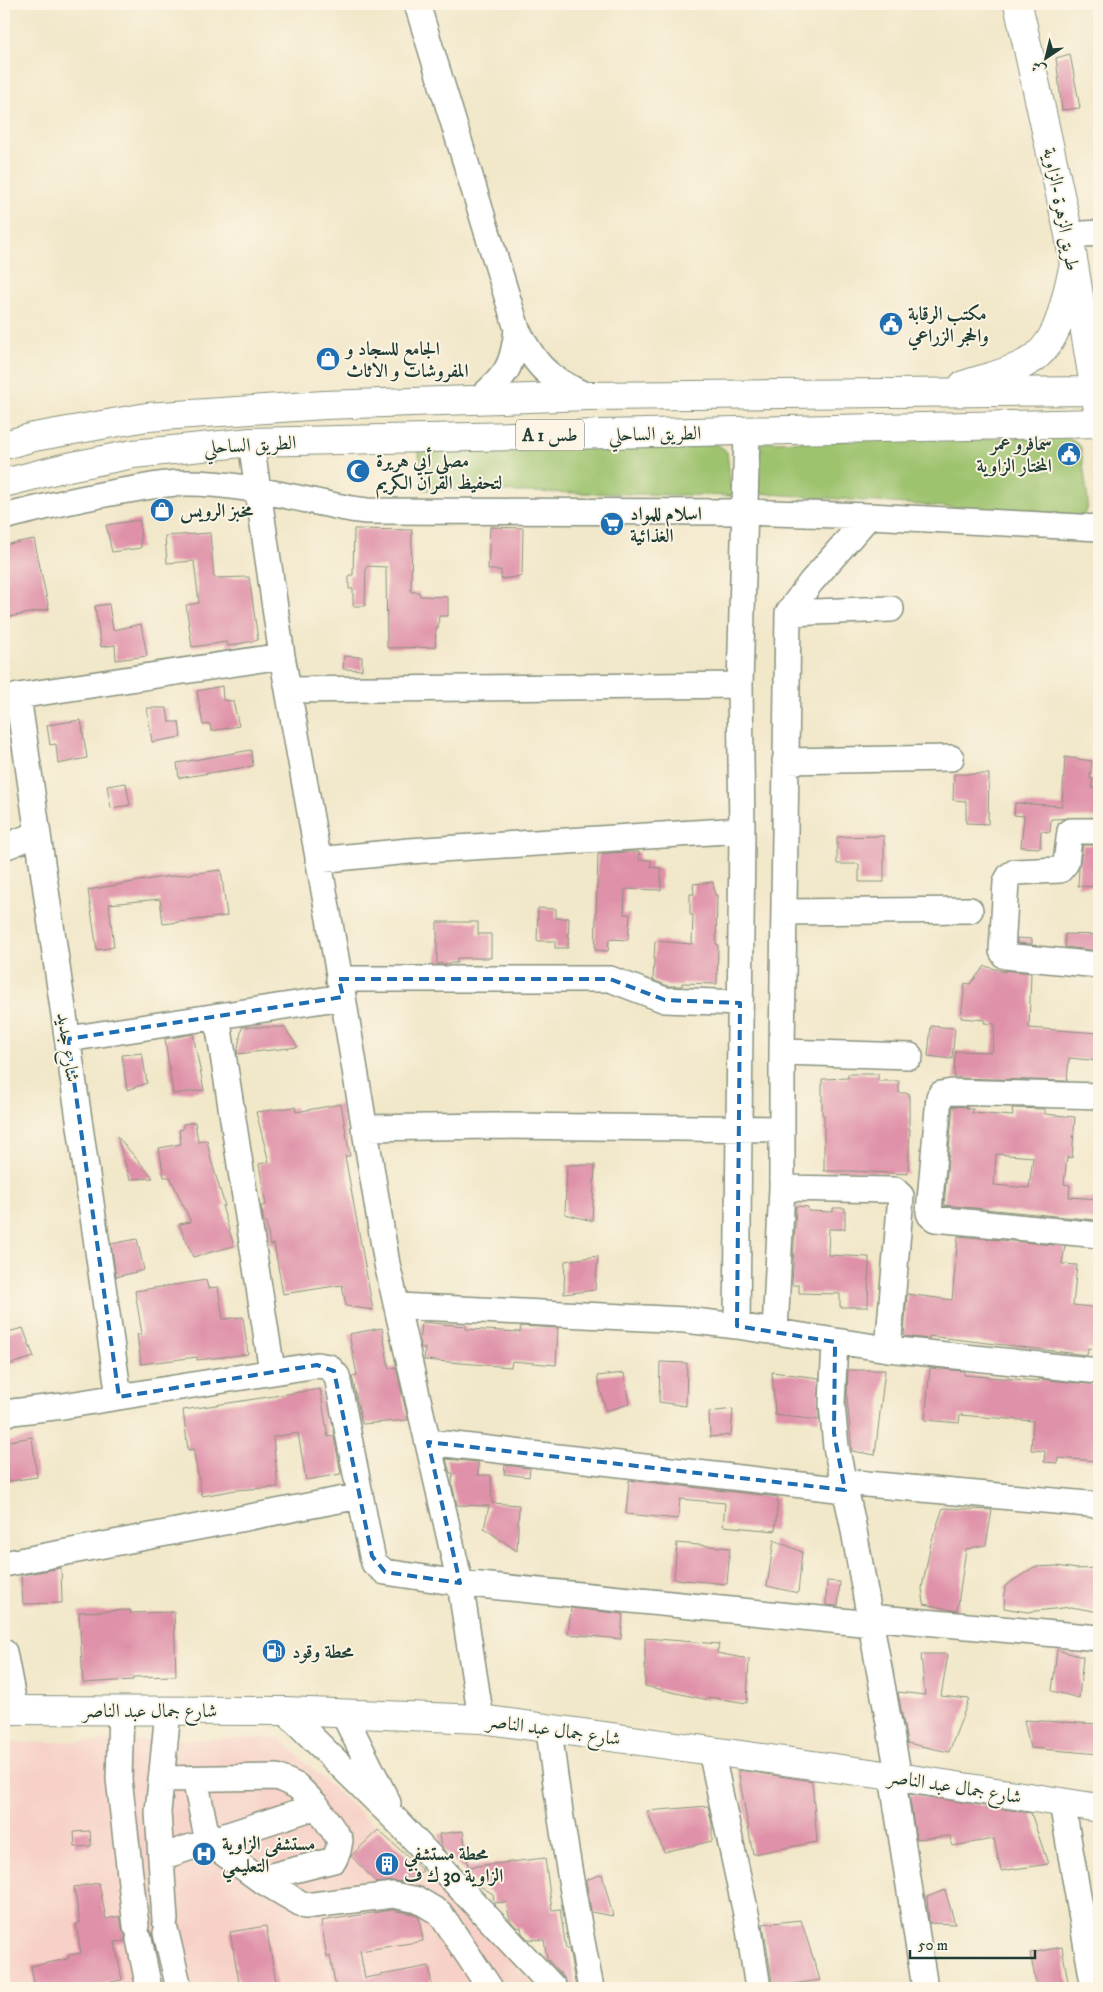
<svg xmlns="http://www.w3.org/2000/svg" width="1103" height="1992" font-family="'IM FELL DW Pica',Amiri,serif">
<rect width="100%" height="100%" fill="#fcf5e5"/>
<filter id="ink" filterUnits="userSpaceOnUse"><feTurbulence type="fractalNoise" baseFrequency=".02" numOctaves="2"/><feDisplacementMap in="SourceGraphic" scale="10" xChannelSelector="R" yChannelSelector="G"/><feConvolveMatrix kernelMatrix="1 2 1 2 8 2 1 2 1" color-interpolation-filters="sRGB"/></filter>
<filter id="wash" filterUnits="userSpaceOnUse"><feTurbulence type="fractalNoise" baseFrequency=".0096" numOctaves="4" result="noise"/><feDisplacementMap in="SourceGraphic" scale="20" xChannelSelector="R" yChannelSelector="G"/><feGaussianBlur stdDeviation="1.12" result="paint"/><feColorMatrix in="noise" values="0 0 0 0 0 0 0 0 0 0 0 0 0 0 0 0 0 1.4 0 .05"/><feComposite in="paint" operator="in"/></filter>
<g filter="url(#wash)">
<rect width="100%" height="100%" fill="#f1e7c9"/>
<path fill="#f7d1c7" d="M279,1738l193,178 64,72h-531l-1,-245z"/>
<path fill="#9ec36e" stroke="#5e8051" d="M1068,437l13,10 7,54 -1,9 -6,7 -324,-24v-40l6,-11z
M711,443l9,3 7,6 5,44 -309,-6 -5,-45z"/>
<g id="blocks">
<path fill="#df91a9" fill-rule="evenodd" d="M1070,54l10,54 -18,2 -6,-52z
M140,520l1,28 -29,4 -6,-27z
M490,527l33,1 -1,48 -21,3v-9h-13z
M354,529l58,1 -1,62h8l1,4 28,1v19h-9l-1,12h-2l-1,19 -48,1 -1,-81 -20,-1 -1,40h-12v-17h-4v-14h4z
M210,533l4,45 35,-1 9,63 -30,6 -1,-4 -35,5 -6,-42 13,-2 -5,-42 -27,2 -2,-27z
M34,539l15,70 -45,9v-73z
M109,604l4,26 28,-6 6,32 -31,4 -1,-15 -14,2 -6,-41z
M344,656l18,1v13l-19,-1z
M222,686l1,14 10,1 6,25 -28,5 -1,-7 -7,1 -6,-34z
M147,708h20l2,14h10l2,15 -29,5z
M81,720l6,38 -29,6 -2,-20 -6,1 -3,-20z
M251,750l2,16 -74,12 -2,-15z
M1065,757l27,4 -2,18h3l-1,9 4,1 -1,7h4v21l-48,2 -1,13 -9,-1 -1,17 -19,-1 3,-31 -10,-1 1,-12 47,3z
M954,774h35l-1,50 -22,-1v-22l-13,-1z
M126,783l4,22 -19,3 -4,-22z
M884,836v46h-25v-18h-22v-27z
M1083,845h16v42l-21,-1 1,-18z
M625,852h14v8h12v7l10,1v22l-36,-1 -1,25h6l-2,26 -19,-1 -1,12 -13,-1 3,-96z
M221,870l6,46 -64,8 -3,-25 -51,5 5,43 -17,3 -9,-60 69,-12z
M713,882l2,13h2l-1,49h2l-1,40 -35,-1v3h-14l-15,-6 2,-39 37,3 1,-29h-3v-21h4l-1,-10z
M538,908l18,1v9h13l-1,30h-13v-7h-18z
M437,922h41v12h13v24h-34v5l-20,1z
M1065,934l34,1v16l-34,-4z
M1017,938l15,1v5l-15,-1z
M985,966l20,6v-2l26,3 -2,55 70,5v28l-30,-3 -2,23 -113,-3 1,-27 37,1 3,-28 -11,-1 1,-3 -24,-2 4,-35 5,1z
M931,1026l24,2 -3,31 -24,-3z
M242,1027h42l14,20 -61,7z
M193,1034l11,56 -31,4 -8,-55z
M142,1053l5,30 -20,7 -5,-35z
M848,1074h30v7h21v12h10v36h1l-2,45 -55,-3h-29v-56h-2v-36l26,-1z
M341,1104l9,52h-5l28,154 -27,-4 -4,-21 -59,9 -9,-50 -4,1 -4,-23h-2l-3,-16 5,-1 -7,-41 10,-2 -13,-50 39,-5 1,5z
M953,1106l14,1v2h6l-1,4 41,3 -1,-8 33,1v5l30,3 -3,41 -5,-1 -3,27 6,1 -1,12 29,2 -2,21 -152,-15zM996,1154l37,3 -4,31 -35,-3z
M195,1122l3,20 9,-2 4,20 14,46h-3l12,40 -41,11 -14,-33 12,-2 -21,-45h-6l-5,-29 22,-4 -2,-14 4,-1v-5z
M117,1136l36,42 -23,1z
M567,1165h28l-3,56 -27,-7z
M796,1206l12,1v4l25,1v-4h12v21h-16l-1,26 41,2 -1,50h-28v-13l-41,-1v-8h-7z
M958,1236l107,10 -3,18 15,1 -4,40 26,3v41l-11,-1 -1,7 -158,-19v3l-25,-3 3,-42 45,6z
M137,1239l7,31 -28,7 -5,-33z
M598,1256l-3,34 -31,4 1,-33z
M206,1280l2,8 10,-1 5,32 20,-2 5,37 -51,6v-3l-56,7 -4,-30h5l-7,-43z
M422,1322l44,4v3l54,3 1,-6 37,2 -2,37 -44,-4 -1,6 -87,-7 1,-12h-4l-1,-5z
M23,1328l11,29 -30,9v-33z
M382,1328l7,41 7,-2 12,53 -46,4 -10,-48 5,-1 -8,-41z
M660,1362l27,1 -1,43 -27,-4z
M930,1368l34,3v4l75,6v-2l60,6v76l-41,-3 -1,5 -13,-1 1,-11 -14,-1 2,-29 -73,-6 -1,8 -34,-3z
M848,1370h37l-10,85 -23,-4 -5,-53z
M772,1372l47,6v42l-44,-5z
M624,1373l5,31 -23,7 -9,-35z
M320,1389l8,48 6,-1 7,38 -35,6 -8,-47 -25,4 5,50 -42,3 -34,6 -9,-47 -5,1 -5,-40z
M733,1409l-2,26 -21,2 -1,-25z
M32,1437l5,40 -33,5v-40z
M446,1459l32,3v13h13l1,28 27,2 -2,46 -33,-23 5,-22 -32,-1 -5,-21 1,-11h-3z
M505,1465l25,3 -1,9 -25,-3z
M629,1480l149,17 -3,34 -52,-5 2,-23 -45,-4 -2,20 -52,-5z
M943,1508l49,2 -6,35 -20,4 -9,62 -33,-7 -2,-16 9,-45z
M774,1540l28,12 -4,41 -31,-7z
M677,1543l53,5 -3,36 -53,-5z
M1057,1566l20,3 22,-1v44l-28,-5 -44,5 -23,-4 1,-22 29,-19z
M61,1568l1,35 -39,1 -2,-29z
M827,1581l13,1 -2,24 -12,-1z
M571,1608l52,6 -2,25 -53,-5z
M130,1610v3l44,-1 2,64 -43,1v3l-50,3 -4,-71z
M645,1638l74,6 -2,9 32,6 -2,44 -39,-6v3l-63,-14z
M1057,1650l26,7 -4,41 -27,-7z
M921,1654h26l1,1 -7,41 28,3 -20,53 -42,-9 -9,-51 27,3z
M1024,1720l75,4v30l-69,-6z
M738,1770l74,11 5,61 -64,12z
M909,1794l77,12v3l9,-1 36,5 17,51 -47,7 -7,-32 -42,7 -2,-10 -34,3z
M708,1806l4,19v16l-48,11 -17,-41z
M378,1830l20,18 25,23 -20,11 -11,-1 -15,2 -26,-27z
M90,1831l1,15 -16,1 -1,-15z
M463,1831l5,36 77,-9 7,52 8,-1 6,40h3l7,39 -8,-1 -5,-11 -16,-17 -3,-19 -16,-1 -6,-6 -1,-6 -4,1 -7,-8 -4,-18 -12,1 -1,-9 -18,-11 -34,-36 -2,-13z
M602,1874l11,42 -22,-4 -5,-32z
M99,1883l7,36 14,-3 2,12 3,7v6l-10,1 7,38 -37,7 1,1h-51l-4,-22 37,-7 1,-4 12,-2 -5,-29 4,-1 -6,-36z
M945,1890l10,34 -26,-1 -2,-26z
M392,1910l21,4 6,3 4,24 -63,10 5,27 64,-12 3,22h-96l-6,-32 -3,1 -6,-36z
M801,1920l19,60 -47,7 -10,-63z
M266,1926l11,62h-37l-10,-56z
M1062,1947l7,41h-32l-7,-35z"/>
</g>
</g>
<g filter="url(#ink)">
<use href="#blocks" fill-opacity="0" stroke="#88927e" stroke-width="1"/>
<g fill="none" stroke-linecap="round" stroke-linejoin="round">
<g stroke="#88927e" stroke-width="28">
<path id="minor" d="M417,4l100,325c19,38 31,49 70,67
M1069,235l30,-2
M479,399c28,-24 34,-33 38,-70
M251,442l31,214 61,341 44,267 73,319 21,136
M4,517c39,-10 78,-19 118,-26 20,-3 41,-8 61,-8 57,-1 113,16 168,26l16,2 377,1 125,4 230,12
M788,613l103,-4
M289,690l451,-5
M18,696l101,701
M4,702l14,-6 264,-40
M785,761l166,-3
M1099,831h-29l-4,32 -6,7 -45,2 -5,3 -4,7 -4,69 3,5 94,9
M4,847l33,-13
M318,860l91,-9 333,-21
M785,912l185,-2
M339,979h271l55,21 75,3
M217,1016l55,355
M68,1039l275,-42
M782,1052l128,4
M1099,1096l-147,-4 -11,2 -2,3 -10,115 1,3 5,4 164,16
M364,1128l129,-2 289,3
M782,1188l109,2h4l6,6 -13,153
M398,1306l287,14 52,6 151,23 211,22
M737,1326l5,-496 -2,-145 7,-253
M775,1332l7,-144v-136l6,-439 23,-31 58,-66
M835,1342l-3,62 4,43 16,73 47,258
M4,1413l59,-7 254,-41 12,2 8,9 35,180 2,7 11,9 75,11 411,41
M428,1442l417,48
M844,1482l255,23
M4,1564l356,-68
M869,1617l230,21
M4,1652l11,57
M121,1710l-2,69 17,147
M285,1711l112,110 157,167
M343,1713l45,90
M549,1729c10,87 25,173 42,259
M711,1751l37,172 10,65
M892,1776l33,212
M161,1779l116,-2 20,9 20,20 23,34 -2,11 -4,9 -75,19
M195,1779l13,63 51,37 46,27 88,-11 25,5 22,13 50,75
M1062,1803l32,185
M161,1857l156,-51
M165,1920l-7,-108 10,-101
M166,1933l13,55
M139,1939l10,49"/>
</g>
<g stroke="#88927e" stroke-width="30">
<path id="major" d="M1018,4l51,231 30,181
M4,1710l281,1 196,8 411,57 207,32"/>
</g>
<g stroke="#88927e" stroke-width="30">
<path id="highway" d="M1082,315l17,21
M963,385c21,-7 45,-12 63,-22 34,-17 38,-61 47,-94
M4,445l30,-8 113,-20 177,-12 263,-9 512,-5
M4,483l59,-15 70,-14 118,-12 848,-19"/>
</g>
<use href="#minor" stroke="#fff" stroke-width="25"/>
<use href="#major" stroke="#fff" stroke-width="28"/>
<use href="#highway" stroke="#fff" stroke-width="28"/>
</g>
</g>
<path fill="none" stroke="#1f6fb2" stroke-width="4" stroke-dasharray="10 6" stroke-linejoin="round" d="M339,979h271l55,21 75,3 -3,323 98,16 -1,91 11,57 -417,-48 32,141 -75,-11 -13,-16 -38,-185 -17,-6 -198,32 -51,-358 275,-42z"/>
<defs>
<g id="civic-disc" transform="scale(1.25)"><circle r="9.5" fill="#1f6fb2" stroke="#fcf5e5"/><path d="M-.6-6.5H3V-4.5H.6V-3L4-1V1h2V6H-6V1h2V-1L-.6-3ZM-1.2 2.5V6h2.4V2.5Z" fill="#fff"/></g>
<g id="shop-disc" transform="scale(1.25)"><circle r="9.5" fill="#1f6fb2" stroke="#fcf5e5"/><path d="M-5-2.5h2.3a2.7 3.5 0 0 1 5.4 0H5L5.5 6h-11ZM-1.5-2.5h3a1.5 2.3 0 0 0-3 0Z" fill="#fff"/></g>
<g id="mosque-disc" transform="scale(1.25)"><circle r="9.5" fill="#1f6fb2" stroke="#fcf5e5"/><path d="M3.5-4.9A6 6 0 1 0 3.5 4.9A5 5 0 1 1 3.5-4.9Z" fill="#fff"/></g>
<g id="supermarket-disc" transform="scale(1.25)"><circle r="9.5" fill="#1f6fb2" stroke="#fcf5e5"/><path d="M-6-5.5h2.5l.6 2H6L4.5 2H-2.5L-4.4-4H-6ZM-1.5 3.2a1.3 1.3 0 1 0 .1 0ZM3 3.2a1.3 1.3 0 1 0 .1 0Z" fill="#fff"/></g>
<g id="fuel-disc" transform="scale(1.25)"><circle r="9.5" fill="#1f6fb2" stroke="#fcf5e5"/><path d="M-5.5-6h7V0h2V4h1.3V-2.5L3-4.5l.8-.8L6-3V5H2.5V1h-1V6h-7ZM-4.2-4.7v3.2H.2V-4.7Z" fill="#fff"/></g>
<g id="hospital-disc" transform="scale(1.25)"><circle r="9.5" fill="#1f6fb2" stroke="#fcf5e5"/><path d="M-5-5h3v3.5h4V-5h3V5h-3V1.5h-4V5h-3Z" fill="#fff"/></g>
<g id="building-disc" transform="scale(1.25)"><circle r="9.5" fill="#1f6fb2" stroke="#fcf5e5"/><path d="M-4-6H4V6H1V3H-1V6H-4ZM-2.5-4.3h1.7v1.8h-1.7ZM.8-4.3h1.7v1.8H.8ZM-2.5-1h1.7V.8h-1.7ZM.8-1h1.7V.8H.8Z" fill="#fff"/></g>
</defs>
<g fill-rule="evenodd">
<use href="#civic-disc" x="891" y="324"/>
<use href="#shop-disc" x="328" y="359"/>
<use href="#civic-disc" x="1069" y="454"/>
<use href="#mosque-disc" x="358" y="471"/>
<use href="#shop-disc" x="162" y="510"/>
<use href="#supermarket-disc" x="612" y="524"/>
<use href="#fuel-disc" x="274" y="1651"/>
<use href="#hospital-disc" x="204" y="1854"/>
<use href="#building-disc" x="387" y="1864"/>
</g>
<g text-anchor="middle" stroke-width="4" stroke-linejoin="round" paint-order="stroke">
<rect fill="#fcf5e5" stroke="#617469" stroke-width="1" x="516" y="419.5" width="68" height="31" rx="4"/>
<g font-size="18" font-weight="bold" fill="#1f3d34">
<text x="550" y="441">A 1 طس</text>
</g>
<g font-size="19" fill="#1f3d34" stroke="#fcf5e5">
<text transform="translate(1062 209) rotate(79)" y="7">طريق الزهرة -الزاوية</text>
<text transform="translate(655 433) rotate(-1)" y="7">الطريق الساحلي</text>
<text transform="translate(250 444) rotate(-3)" y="7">الطريق الساحلي</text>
<text transform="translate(69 1047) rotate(82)" y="7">شارع جديد</text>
<text x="150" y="1717">شارع جمال عبد الناصر</text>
<text transform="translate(554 1729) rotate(8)" y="7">شارع جمال عبد الناصر</text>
<text transform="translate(955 1786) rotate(9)" y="7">شارع جمال عبد الناصر</text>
</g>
<g font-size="19" font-weight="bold" fill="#1f3d34" stroke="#fcf5e5" text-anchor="start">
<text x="908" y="320">مكتب الرقابة<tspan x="908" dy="22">والحجر الزراعي</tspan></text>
<text x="346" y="355">الجامع للسجاد و<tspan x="346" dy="22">المفروشات و الاثاث</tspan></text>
<text x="1052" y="450" text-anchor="end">سمافرو عمر<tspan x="1052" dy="22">المختار الزاوية</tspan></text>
<text x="376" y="467">مصلى أبي هريرة<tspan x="376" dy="22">لتحفيظ القرآن الكريم</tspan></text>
<text x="180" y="517">مخبز الرويس</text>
<text x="630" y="520">اسلام للمواد<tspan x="630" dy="22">الغذائية</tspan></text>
<text x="292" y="1658">محطة وقود</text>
<text x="222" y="1850">مستشفى الزاوية<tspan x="222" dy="22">التعليمي</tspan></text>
<text x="404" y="1860">محطة مستشفي<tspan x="404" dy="22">الزاوية 30 ك ف</tspan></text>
</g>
</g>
<rect width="1103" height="1992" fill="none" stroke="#fcf5e5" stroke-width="20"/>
<g transform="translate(1046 58) rotate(215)" stroke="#fcf5e5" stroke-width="4" paint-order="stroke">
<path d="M0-4L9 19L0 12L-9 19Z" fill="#1f3d34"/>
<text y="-8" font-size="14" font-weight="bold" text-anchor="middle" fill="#1f3d34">ش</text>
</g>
<path d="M910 1950v8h125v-8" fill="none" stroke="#1f3d34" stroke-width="2.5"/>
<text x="918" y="1950" font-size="15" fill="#1f3d34" stroke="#fcf5e5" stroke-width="4" paint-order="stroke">50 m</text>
</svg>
